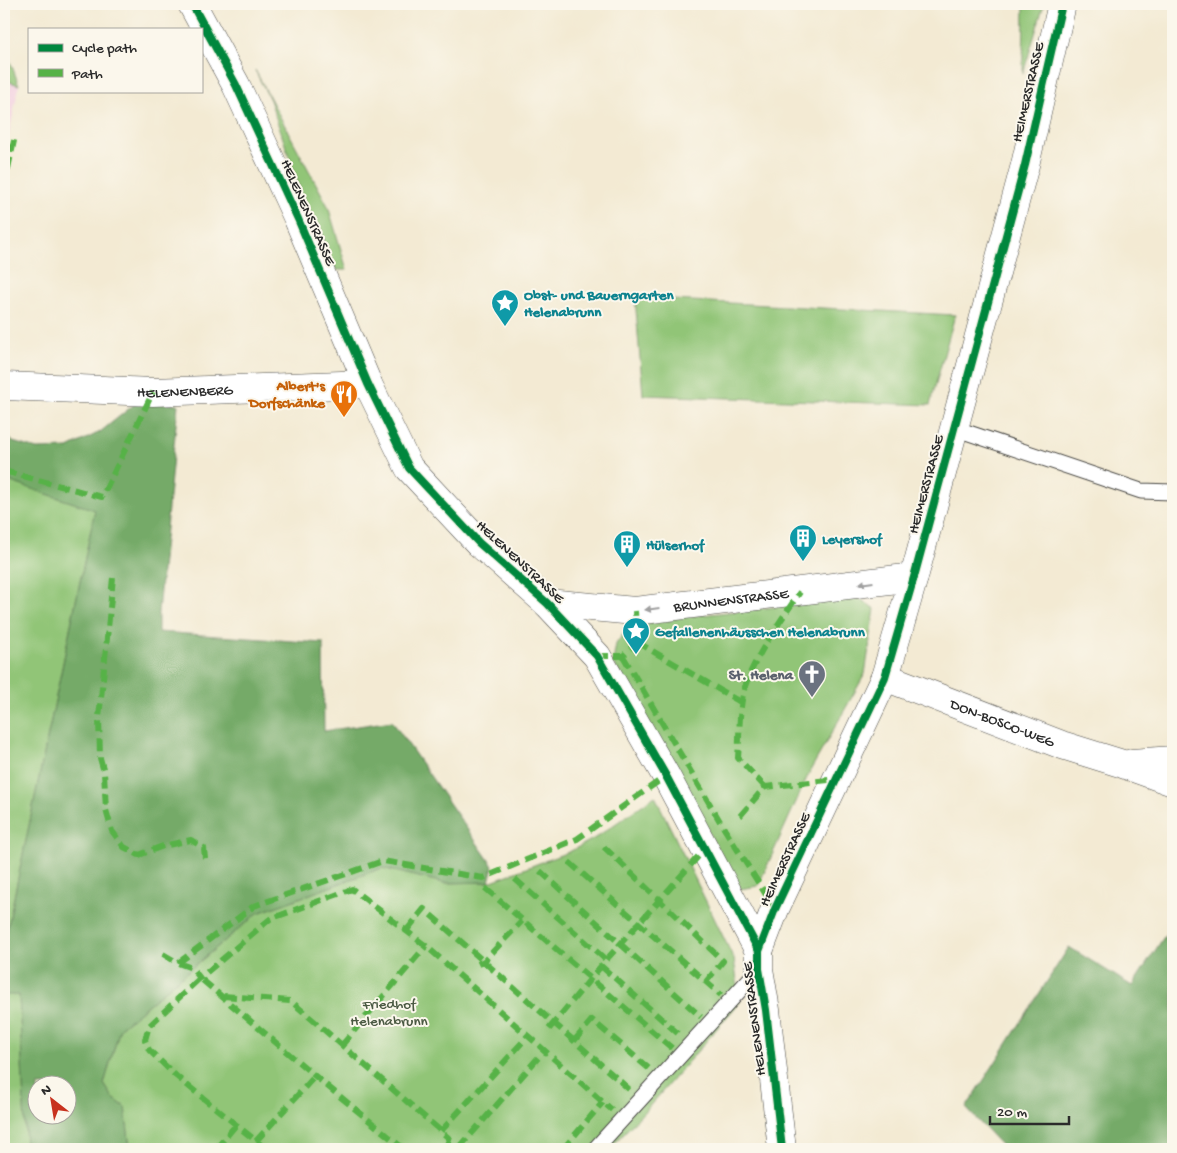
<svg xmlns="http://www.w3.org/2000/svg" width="1177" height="1153" font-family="'Gochi Hand',sans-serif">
<rect width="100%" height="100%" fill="#fbf7ec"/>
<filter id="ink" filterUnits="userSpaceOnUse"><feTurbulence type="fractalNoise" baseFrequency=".02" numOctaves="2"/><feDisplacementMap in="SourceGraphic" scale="10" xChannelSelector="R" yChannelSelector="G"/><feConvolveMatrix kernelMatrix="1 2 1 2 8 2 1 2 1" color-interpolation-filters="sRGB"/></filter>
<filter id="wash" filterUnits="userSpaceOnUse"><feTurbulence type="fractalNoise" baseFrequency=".0096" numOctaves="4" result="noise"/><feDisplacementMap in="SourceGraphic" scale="20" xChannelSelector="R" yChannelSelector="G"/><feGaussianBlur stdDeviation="1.12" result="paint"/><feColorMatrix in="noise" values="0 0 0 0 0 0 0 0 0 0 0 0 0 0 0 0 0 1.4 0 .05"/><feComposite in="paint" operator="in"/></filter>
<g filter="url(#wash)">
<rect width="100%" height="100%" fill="#f3ead3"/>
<path fill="#f3cfe0" d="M4,80l15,5 -15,73z"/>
<path fill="#91c577" stroke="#5e7851" d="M1024,4h20l-21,70z
M4,45l15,40 -15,-5z
M255,70l73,136 19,64h-11l-29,-60 -37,-110z
M635,298l320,17 -25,90 -287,-10z
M4,449l5,6 2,27 84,28 -88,421 -3,7z
M859,598l16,11 -10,65 -55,97 -52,115 -18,3 -127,-227 3,-18 11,-15 37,-10z
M655,796l79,163 6,43 -85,98 -46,49h-479l-5,-42 -12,-9 -9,-14 16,-56 138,-115 124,-45 62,15 45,-1 82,-31 24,-13z
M19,994l7,155h-22v-154z"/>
<path fill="#74aa68" stroke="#506a4a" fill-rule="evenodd" d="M136,403l42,1 -20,208v20l165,11 1,88 68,-10 101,145 -4,16 -45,1 -62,-15 -124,45 -138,115 -16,56 9,14 12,9 5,42h-104l-7,-154h-15v-57l3,-7 88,-421 -84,-28 -2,-27 -5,-6v-17l9,10 24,7 31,-1 32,-16zM38,1086h30v30h-30z
M1173,923v226h-168l-39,-41 103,-161 63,39z"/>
</g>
<g filter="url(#ink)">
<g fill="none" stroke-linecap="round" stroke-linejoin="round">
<g stroke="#494844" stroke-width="17">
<path id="lane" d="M954,428l187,63 32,1
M595,1149l164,-180"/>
</g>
<g stroke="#494844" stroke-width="29">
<g id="street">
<path d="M192,4l44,81 62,134 70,165 41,84 70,75 68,60 50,53 69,120 93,175v18l7,41 16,139"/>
<path id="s1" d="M4,386l149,6 215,-8"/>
<path id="s2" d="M547,603l88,8 279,-34"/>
<path id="s3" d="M885,677l177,68 61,19 50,18"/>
<path d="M1132,763l41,-3"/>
<path d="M759,951l16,-42 110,-232 29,-100 111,-412 37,-161"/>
</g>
</g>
<use href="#lane" stroke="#fff" stroke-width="15"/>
<use href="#street" stroke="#fff" stroke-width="28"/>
<path stroke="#56b246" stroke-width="6" stroke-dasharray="12 6" stroke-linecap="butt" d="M4,187l11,-51
M4,471l98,26 51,-105
M113,578l-14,140 1,40 4,14 2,38 6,21 12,16 15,8 24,-9 28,-6 13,8 1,11
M637,642l105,61
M597,656h26l14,-14 -2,-31
M623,656l102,174 50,79
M765,787l-27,-29c2,-26 0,-56 10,-80 13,-31 34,-59 52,-86
M740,816l25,-29 72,-8
M604,847l119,114 -18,22
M569,862l152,133
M540,871l161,146
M515,879l91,81
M485,888l188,161
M407,930l17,-21 206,181
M163,954l15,9 14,5 8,10 70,-59 82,-30 74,57 186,164
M178,963l76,-57 129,-45 100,17 94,-39 89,-63
M478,964l6,-3 38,-40
M601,966l81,71
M224,996l67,5 160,139
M549,1029l57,-69 98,-110
M574,1041l18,-21 61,52
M342,1045l84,-99
M441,1131l88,-96
M256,1141l59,-65
M459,1148l86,-98
M216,1149l19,-23
M266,1149l-90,-73 -27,-26 -4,-10 4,-14 51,-48 115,98 89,73
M442,1149l9,-9 3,3
M563,1149l40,-47"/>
<g stroke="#fbf7ec" stroke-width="11">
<path id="cycleway" d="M192,4l44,81 62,134 70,165 41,84 70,75 68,60 50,53 69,120 93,175v18l7,41 16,139
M759,951l16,-42 110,-232 29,-100 111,-412 37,-161"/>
</g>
<use href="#cycleway" stroke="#00873e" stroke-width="8"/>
</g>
<defs><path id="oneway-solid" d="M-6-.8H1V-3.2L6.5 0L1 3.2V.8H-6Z" transform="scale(1.25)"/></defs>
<g fill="#a0a0a0">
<use href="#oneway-solid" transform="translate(866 583) rotate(173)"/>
<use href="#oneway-solid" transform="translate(652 609) rotate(173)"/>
</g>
</g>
<defs>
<g id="sight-pin" transform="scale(1.4375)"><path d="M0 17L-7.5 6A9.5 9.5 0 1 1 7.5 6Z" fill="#0f9aa8" stroke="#fbf7ec"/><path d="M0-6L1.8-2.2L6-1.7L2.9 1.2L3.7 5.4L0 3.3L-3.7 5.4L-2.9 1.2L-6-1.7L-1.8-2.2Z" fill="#fff"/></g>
<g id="restaurant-pin" transform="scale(1.4375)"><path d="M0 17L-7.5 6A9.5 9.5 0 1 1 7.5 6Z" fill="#e8710a" stroke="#fbf7ec"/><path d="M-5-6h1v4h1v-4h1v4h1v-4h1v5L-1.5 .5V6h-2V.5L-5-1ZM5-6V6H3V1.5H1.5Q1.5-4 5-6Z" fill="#fff"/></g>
<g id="building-pin" transform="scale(1.4375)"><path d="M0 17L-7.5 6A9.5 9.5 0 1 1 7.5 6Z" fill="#0f9aa8" stroke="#fbf7ec"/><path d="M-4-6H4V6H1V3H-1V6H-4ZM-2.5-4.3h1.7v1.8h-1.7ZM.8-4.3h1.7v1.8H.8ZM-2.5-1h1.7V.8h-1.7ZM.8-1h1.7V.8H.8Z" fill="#fff"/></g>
<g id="church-pin" transform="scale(1.4375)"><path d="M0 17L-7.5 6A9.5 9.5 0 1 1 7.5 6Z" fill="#6b7280" stroke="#fbf7ec"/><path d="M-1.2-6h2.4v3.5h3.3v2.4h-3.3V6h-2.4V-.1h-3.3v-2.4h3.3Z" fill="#fff"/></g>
</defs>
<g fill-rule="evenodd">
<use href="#sight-pin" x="505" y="303"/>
<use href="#restaurant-pin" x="344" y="394"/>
<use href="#building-pin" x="803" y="538"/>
<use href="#building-pin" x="627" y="544"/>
<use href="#sight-pin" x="636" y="631"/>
<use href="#church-pin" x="812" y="674"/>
</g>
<g text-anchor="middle" stroke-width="4" stroke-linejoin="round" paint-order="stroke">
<g font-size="15" fill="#2b2b2b" stroke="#fbf7ec">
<text transform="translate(1027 92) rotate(-77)" y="5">HEIMERSTRASSE</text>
<text transform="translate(309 212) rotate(66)" y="5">HELENENSTRASSE</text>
<text dy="5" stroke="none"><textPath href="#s1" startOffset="181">HELENENBERG</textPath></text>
<text transform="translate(925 484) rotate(-75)" y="5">HEIMERSTRASSE</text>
<text transform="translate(521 561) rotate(43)" y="5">HELENENSTRASSE</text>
<text dy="5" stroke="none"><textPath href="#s2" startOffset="185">BRUNNENSTRASSE</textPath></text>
<text dy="5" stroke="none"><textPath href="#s3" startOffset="126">DON-BOSCO-WEG</textPath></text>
<text transform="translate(784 859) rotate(-65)" y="5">HEIMERSTRASSE</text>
<text transform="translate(753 1019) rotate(-97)" y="5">HELENENSTRASSE</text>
</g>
<g font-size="15" font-weight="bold" fill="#0d838f" stroke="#fbf7ec" text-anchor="start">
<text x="524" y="299">Obst- und Bauerngarten<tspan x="524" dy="17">Helenabrunn</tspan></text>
<text x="822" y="543">Leyershof</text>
<text x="646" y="549">Hülserhof</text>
<text x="655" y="636">Gefallenenhäusschen Helenabrunn</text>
</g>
<g font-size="15" font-weight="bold" fill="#c56008" stroke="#fbf7ec" text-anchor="end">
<text x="325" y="390">Albert's<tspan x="325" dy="17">Dorfschänke</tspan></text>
</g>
<g font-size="15" font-weight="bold" fill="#5b616d" stroke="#fbf7ec" text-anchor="end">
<text x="793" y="679">St. Helena</text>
</g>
<g font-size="15" fill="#4a5942" stroke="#fbf7ec">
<text x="389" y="1008">Friedhof<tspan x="389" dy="17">Helenabrunn</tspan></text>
</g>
</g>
<rect width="1177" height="1153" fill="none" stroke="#fbf7ec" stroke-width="20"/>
<rect x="28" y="28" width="175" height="65" fill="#fbf7ec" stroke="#a8a59f"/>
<rect x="38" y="44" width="25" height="8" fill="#00873e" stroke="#a8a59f"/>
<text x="72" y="52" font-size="15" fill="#2b2b2b">Cycle path</text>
<rect x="38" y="69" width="25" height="8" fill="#56b246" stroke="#a8a59f"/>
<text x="72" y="78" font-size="15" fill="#2b2b2b">Path</text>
<g transform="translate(52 1100) rotate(329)"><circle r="24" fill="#fbf7ec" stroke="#a8a59f"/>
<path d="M0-4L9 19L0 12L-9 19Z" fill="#c8321e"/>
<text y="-8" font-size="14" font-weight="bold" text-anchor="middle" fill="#2b2b2b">N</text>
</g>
<path d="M990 1116v8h79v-8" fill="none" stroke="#2b2b2b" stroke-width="2.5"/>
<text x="997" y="1116" font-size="15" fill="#2b2b2b" stroke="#fbf7ec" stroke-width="4" paint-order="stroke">20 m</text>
</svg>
